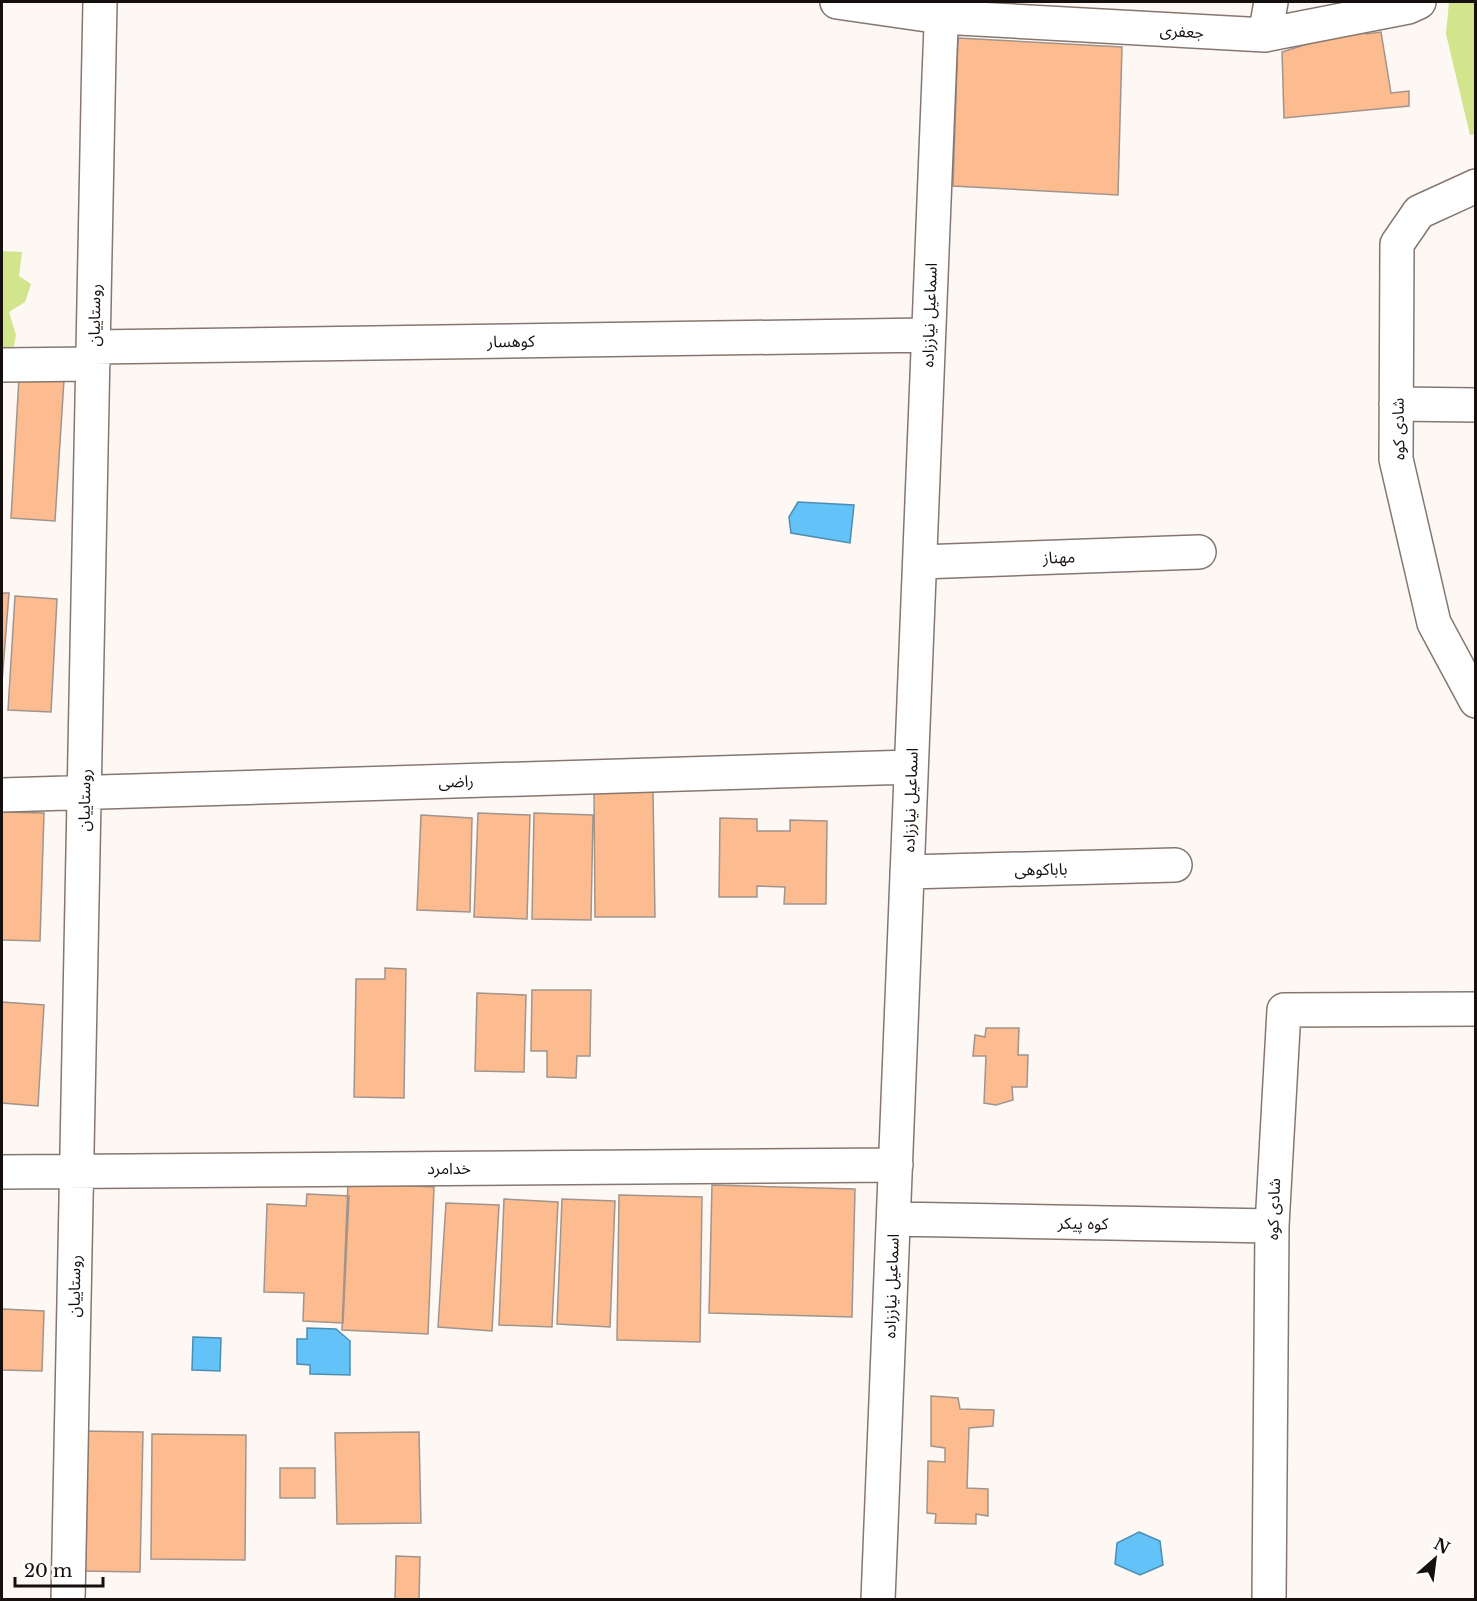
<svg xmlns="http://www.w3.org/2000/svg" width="1477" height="1601" font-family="'Libre Baskerville','Noto Sans Arabic',serif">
<rect width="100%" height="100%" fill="#fef8f4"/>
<path fill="#d2e48c" d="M1449,2h26l1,132 -6,1 -24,-101z
M2,251l20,1 -3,24 12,8 -6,18 -16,10 7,23 -2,11 -12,3z"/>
<path fill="#63c2f8" stroke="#4c8db2" stroke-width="1.5" d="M798,502l56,3 -4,38 -59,-10 -2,-16z
M307,1328l29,1 14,12v34l-40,-1v-9l-13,-1v-25h10z
M193,1337l28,1 -1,33 -28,-1z
M1139,1532l21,9 3,24 -23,10 -25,-11 2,-21z"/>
<path fill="#fdbb90" stroke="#a2948b" stroke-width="1.5" d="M1367,25l-1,9 15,-2 10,61 18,-2v15l-125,12 -2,-66z
M958,38l164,9 -4,148 -165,-9z
M19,377l45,3 -9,141 -44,-3z
M2,593h7l-7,89z
M15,596l42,3 -6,113 -43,-2z
M594,792h59l2,125h-60z
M2,812l42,1 -4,128 -38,-1z
M478,813l52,2 -3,104 -53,-2z
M534,813l59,2 -2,105 -59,-1z
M421,815l51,3 -2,94 -53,-2z
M720,818l37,1v12h33v-11l37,1 -1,83h-42l1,-17 -28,-1v11h-38z
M385,968l21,1 -2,129 -50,-1 2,-118h29z
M532,990h59l-1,66h-13l-1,22 -29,-1v-26h-16z
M477,993l49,2 -2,77 -49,-1z
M2,1002l42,3 -6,101 -36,-3z
M986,1028h33l-1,27h10l-1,32h-15l1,13 -17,5 -12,-2 2,-47h-13l2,-21 10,2z
M348,1183l86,4 -6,147 -86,-4z
M712,1185l143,4 -3,128 -143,-4z
M307,1194l42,2 -6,127 -40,-2 1,-28 -40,-1 3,-88 39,2z
M619,1195l83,2 -2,145 -83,-2z
M504,1199l54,3 -6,125 -53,-2z
M562,1199l53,2 -5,126 -53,-3z
M446,1203l53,2 -7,126 -54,-4z
M2,1309l42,2 -2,60 -40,-1z
M931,1396l27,2 2,11 34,1 -1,16 -24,2 -2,60 21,1v27l-12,-2v10l-41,-1 1,-9 -9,-1 1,-52 17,1v-14l-14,-2z
M83,1431l60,1 -3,140 -59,-1z
M419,1432l2,91 -84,1 -2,-91z
M152,1434l94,1 -1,125 -94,-1z
M280,1468h35v30h-35z
M396,1556l24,1 -1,43h-24z"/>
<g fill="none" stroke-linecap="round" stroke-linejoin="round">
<g stroke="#85776f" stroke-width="36">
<path id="minor" d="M837,2l104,15 324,18 143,-28 11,-5
M1265,35l6,-33
M1476,186l-57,26 -22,32 -1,215 38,164 42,78
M93,347l835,-12
M2,365l91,-1
M1396,404l80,1
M920,562l279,-10
M2,795l909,-28
M907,872l268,-7
M2,1172l894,-7
M894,1219l378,7
M68,1600l32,-1598
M878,1600l64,-1598
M1269,1600l3,-374 12,-216 192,-1"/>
</g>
<use href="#minor" stroke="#fff" stroke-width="33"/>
</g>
<g text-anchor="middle" stroke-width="4.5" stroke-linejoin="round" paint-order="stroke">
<g font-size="16" fill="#15100d" stroke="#fff">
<text transform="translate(1182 31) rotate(3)" y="6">جعفری</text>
<text transform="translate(94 315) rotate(-89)" y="6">روستاییان</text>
<text transform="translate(929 315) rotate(-88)" y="6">اسماعیل نیاززاده</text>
<text transform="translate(511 341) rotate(-1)" y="6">کوهسار</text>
<text transform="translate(1398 429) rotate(-91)" y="6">شادی کوه</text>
<text transform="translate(1059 557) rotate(-2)" y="6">مهناز</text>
<text transform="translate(456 781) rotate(-2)" y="6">راضی</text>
<text transform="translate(84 800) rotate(-89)" y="6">روستاییان</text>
<text transform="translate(910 800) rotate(-88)" y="6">اسماعیل نیاززاده</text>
<text transform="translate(1041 869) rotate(-1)" y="6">باباکوهی</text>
<text x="449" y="1174">خدامرد</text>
<text transform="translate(1273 1209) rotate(-88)" y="6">شادی کوه</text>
<text transform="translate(1083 1223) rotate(1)" y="6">کوه پیکر</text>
<text transform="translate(74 1286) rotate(-89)" y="6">روستاییان</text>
<text transform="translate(891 1286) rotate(-88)" y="6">اسماعیل نیاززاده</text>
</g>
</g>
<rect width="1477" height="1601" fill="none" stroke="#15100d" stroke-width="6"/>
<g transform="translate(1435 1559) rotate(28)" stroke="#ffffff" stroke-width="4.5" paint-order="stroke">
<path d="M0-4.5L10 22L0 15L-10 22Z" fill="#15100d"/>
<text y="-9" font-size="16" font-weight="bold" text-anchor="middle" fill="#15100d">N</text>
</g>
<path d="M15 1577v9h88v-9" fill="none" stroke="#15100d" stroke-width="3"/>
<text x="24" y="1577" font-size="18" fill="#15100d" stroke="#ffffff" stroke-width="4.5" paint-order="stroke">20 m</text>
</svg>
